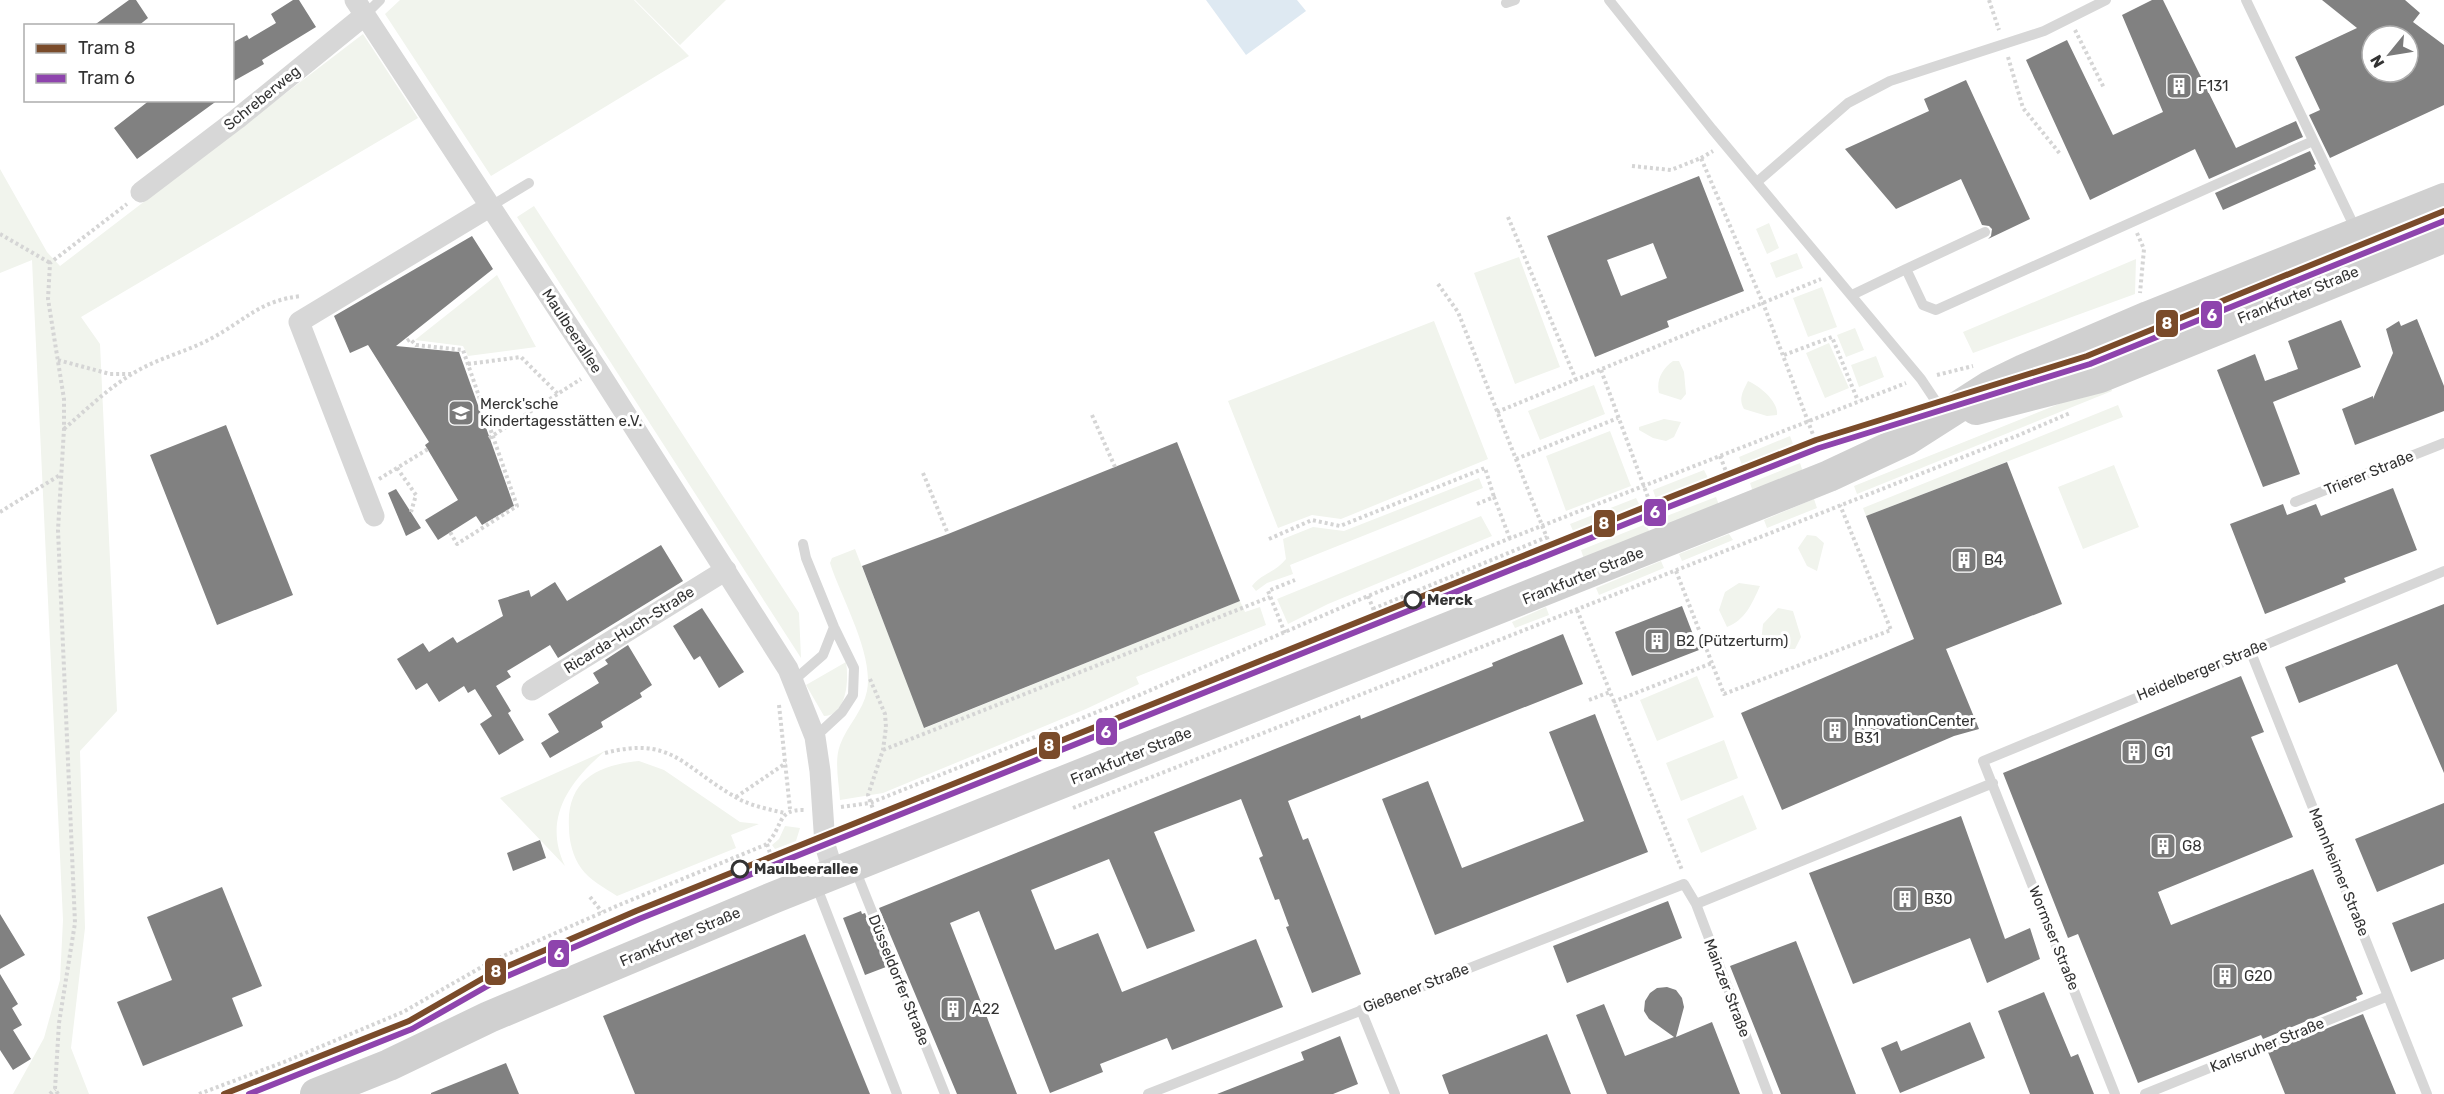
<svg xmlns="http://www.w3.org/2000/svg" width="2444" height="1094" font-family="Rubik,sans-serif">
<rect width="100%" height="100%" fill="#fff"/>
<path fill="#f1f4ed" d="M400,0h234l55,56 -198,120 -106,-162z
M635,0h91l-46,45z
M363,34l55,84 -337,199 19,27 17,367 -37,40 5,177 -14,120 18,46h-76l31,-56 16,-58 3,-60 -31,-660 -32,13v-104l47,83 13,14z
M534,206l265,407 2,45 -284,-441z
M1769,223l10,25 -12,6 -11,-25z
M1797,253l6,15 -27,10 -6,-15z
M1519,257l41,110 -45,17 -41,-111z
M2136,259l-1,35 -162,59 -10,-21z
M497,275l39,72 -68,9 -5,-10 -48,-6z
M1822,287l15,40 -29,10 -15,-39z
M1434,321l54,138 -147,60 -29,-4 -34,13 -50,-127z
M1855,328l9,22 -18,7 -9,-22z
M1829,343l20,45 -24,10 -19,-45z
M1876,356l8,21 -25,10 -8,-22z
M1673,361h6l5,11 2,22 -5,6 -22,-7c-3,-13 3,-24 14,-32z
M1748,381c12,5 31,21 29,34l-10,1 -23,-7c-6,-10 -1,-18 4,-28z
M2109,384l3,7 -255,103 -3,-8z
M1594,385l11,29 -65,26 -12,-29z
M2118,405l5,12 -257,99 -3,-8z
M1664,419l17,3 -7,15 -8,4 -13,-3 -14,-8v-3z
M1610,431l21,55 -65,25 -20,-55z
M1790,436l3,8 -51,21 -3,-8z
M1800,463l3,9 -50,20 -3,-9z
M2114,465l25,62 -56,22 -25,-62z
M1704,470l4,8 -52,21 -3,-9z
M1479,478l4,10 -193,77 3,9 -26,9 -11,8 -4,-5c9,-12 24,-14 34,-27l-3,-20 30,-12 31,4z
M1716,497l3,8 -52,21 -3,-9z
M1636,498l4,8 -66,27 -4,-9z
M1814,499l3,9 -50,20 -3,-8z
M1481,516l11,20 -164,68 -40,20 -11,-25z
M1646,524l4,9 -66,26 -3,-9z
M1729,534l4,6 -51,21 -3,-7z
M1807,535l9,1 8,7 -7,28 -10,-5 -9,-18z
M855,549l70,179 315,-127 5,11 15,-5 6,18 -130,52 3,7 -53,25 -203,84 -43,7c-1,-17 -6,-39 0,-55 7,-19 23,-34 27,-54 7,-37 -25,-91 -37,-128l2,-5z
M1661,561l3,7 -65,27 -3,-7z
M1739,583l21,3c-8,18 -15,34 -33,41l-8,-17 6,-18z
M1546,607l3,8 -34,13 -3,-6z
M1778,608l15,3 8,26 -6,12h-16l-18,-6 2,-19z
M846,662c3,18 1,53 -22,54l-18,-31z
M1697,676l17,41 -57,24 -17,-41z
M1724,740l14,38 -57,23 -15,-38z
M605,751c-35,30 -63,67 -40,115l-65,-68z
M639,761l25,9 76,52 19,2 -28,11 5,13 -119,48c-12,-8 -28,-16 -36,-28 -8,-11 -12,-27 -12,-40 -3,-47 28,-63 70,-67z
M1743,795l14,34 -56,24 -14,-34z
M785,826l15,2 -4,13 -21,8 -3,-4 7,-6z"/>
<path fill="#dee9f2" d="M1206,0h91l9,11 -60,44z"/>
<path fill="#818181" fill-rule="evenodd" d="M129,0h7l12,18 -10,8h-45z
M293,0h6l17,27 -54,33 2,4 -32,18v-39l15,-8 2,4 27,-16 -5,-9z
M2152,0h11l73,148 60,-27 7,16 -94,42 -14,-30 -105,51 -64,-140 41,-20 46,95 50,-23 -41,-97z
M2322,0h83l15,13 -7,9 31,23v60l-114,53 -21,-43 11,-5 -25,-53 62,-29zM2372,36h36v36h-36z
M1966,80l64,139 -42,20 3,-3 1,-7 -3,-3 -7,-1 -21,-46 -65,30 -51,-60 84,-38 -5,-12z
M150,100h68l-81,59 -23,-31z
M2310,151l6,13 -2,1 2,4 -93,41 -8,-17z
M1699,176l45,115 -77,30 2,6 -74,30 -48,-121zM1653,243l14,35 -46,18 -14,-36z
M472,236l21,33 -97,77 63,6 55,154 -32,19 -6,-9 -38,24 -13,-20 33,-20 -33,-55 4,-3 -61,-97 -18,8 -16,-37z
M2417,319l27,67v25l-89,34 -13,-36 31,-13v3l20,-46 -7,-24 13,-8 2,5z
M2341,320l20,47 -88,35 27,72 -37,13 -46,-117 38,-16 10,27 33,-12 -10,-28z
M226,425l67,170 -76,30 -67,-170z
M1177,442l63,159 -316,127 -62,-162 86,-32z
M2007,462l55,142 -116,45 33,80 -25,7 -172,74 -41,-97 173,-74 -48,-123z
M2393,488l24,62 -73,28 2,4 -81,32 -35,-90 53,-20 4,11 29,-11 5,12z
M396,489l25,39 -15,8 -18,-43z
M661,545l22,36 -125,77 -8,-13 -43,26 4,6 -15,9 15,25 -3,2 16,27 -25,15 -19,-31 12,-8 -17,-27 -7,4 -4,-7 -25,16 -12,-19 -11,7 -19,-31 26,-16 6,9 24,-15 4,6 46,-27 -5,-16 31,-10 2,7 24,-15 12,19z
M2444,604v169l-47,-109 -98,39 -14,-36z
M1682,606l17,44 -67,26 -17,-44z
M702,608l42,64 -25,16 -19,-32 -6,4 -21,-34z
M1563,634l20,50 -295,117 15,39 5,-2 53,136 -49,19 -26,-66 3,-1 -10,-27 -4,1 -16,-42 4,-2 -22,-57 -87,33 41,99 -48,18 -38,-90 -78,31 24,60 43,-17 24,59 134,-53 27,68 -111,43 -5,-12 -67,26 3,8 -53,21 -71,-182 -29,12 67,171h-60l-78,-186 481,-193 1,4 132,-53 -1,-3z
M628,645l24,40 -12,8 2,4 -41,25 2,5 -53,31 -9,-15 18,-11 -11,-18 51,-31 -6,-10 15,-9 -3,-4z
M2241,676l23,56 -13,5 42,100 -135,55 13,33 142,-56 50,125 -7,3 1,3 -94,39 -2,-4 -123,48 -60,-149 -10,4 -65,-165z
M1595,714l53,138 -213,83 -53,-136 46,-18 34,87 122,-47 -35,-89z
M2444,803v61l-67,28 -22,-53z
M1961,816l44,123 25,-11 10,31 -53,24 -17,-45 -117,46 -44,-111z
M540,840l6,18 -33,13 -6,-18z
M222,887l40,99 -30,12 11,28 -100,40 -26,-64 55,-22 -25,-63z
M1668,901l14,37 -115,45 -14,-37z
M2444,903v56l-33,13 -19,-49z
M861,911l1,3 3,-1 21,54 -21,8 -22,-57z
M0,914l25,41 -25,14z
M805,934l65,160h-235l-32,-78z
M1796,941l60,153h-75l-51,-128z
M0,974l18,30 -6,4 10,17 -9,5 18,29 -18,11 -13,-20z
M1667,987l9,3 6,8 2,9 -8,30 36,-15 28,72h-133l-31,-79 28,-11 21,52 49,-19 -25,-18 -5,-8 1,-10 5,-8 7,-5z
M2044,992l27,65 7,-3 16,40h-64l-32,-83z
M2363,1014l33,80h-111l-17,-42z
M1970,1022l15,36 -85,35 -19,-45 16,-7 4,10z
M1547,1034l24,60h-122l-7,-19z
M1340,1036l18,48 -25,10h-116l87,-34 -3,-8z
M506,1063l13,31h-88v-1z"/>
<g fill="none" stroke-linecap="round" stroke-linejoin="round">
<path stroke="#d5d5d5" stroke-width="4" stroke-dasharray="3 3" stroke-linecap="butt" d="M1989,0l10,30
M2075,30l29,58
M2008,57l15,51 38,47
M1701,158l12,-7
M1632,166l39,4 30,-12 62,145 57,150
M1508,217l68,163
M2137,233l7,16 -4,44
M0,234l50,29
M1438,284l20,28 91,231
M407,341l3,-2 6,6 47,5 54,156 -60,38 -7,-12
M1784,355l48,-18 26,64
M58,360l52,14h21
M468,364l53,-7 37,37
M1601,370l55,149
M1937,375l36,-9
M1497,412l324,-133
M1092,415l23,52
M64,429c22,-19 43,-40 68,-55 25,-16 55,-22 80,-36 34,-18 48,-38 90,-42
M489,438l92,-59
M1720,456l13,33
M1516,459l102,-41
M397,468l19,27 -5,17
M923,473l25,61
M379,479l49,-30
M1477,504l17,-7 16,42
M0,512l60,-37
M1269,539l43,-19 28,6 145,-58 9,29
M1676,571l48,123 167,-64 -51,-125
M1368,596l7,17
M1373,609l174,-72
M1577,610l105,260
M1285,633l-17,-42 27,-11
M870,679l15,35 1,13 -3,23 -15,45 5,14
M1589,700l21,-8
M1613,702l99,-39
M779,705l11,104
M883,750l387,-153
M605,753c66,-17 76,12 127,42 15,10 35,14 53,18
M736,797l50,-34
M841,807l29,-4 25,-10 242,-97 231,-100 125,-51 413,-162
M1073,808l946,-373 51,-22
M767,844l3,9
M590,897l12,15
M50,1094l5,-5
M58,1094l-3,-5 4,-66 16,-100 -17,-393 6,-101v-30l-16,-100 2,-36 77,-59
M199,1094l85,-32 119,-50 89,-51 127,-56 146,-60c19,-16 10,-36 39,-35"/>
<path stroke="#d7d7d7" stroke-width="10" d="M1609,0l103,129 209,250 22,33
M2246,0l110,230
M1506,3l9,-3
M365,15l15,-15
M1757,182l91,-79 42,-22 154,-50 62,-31
M491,206l38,-23
M1906,269l79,-37
M1852,295l54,-26 17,36 13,5 377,-169
M2295,502l149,-59
M803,544l3,14 28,69 20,41 -1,27 -11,17 -27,25
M2250,650l177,444
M793,681l30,-26 11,-28
M855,869l90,225
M816,885l81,209
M1696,904l297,-121
M1361,1010l34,84
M1148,1094l536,-210 12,20 72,190
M2115,1094l-132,-333 461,-190
M2145,1094l243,-98"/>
<path stroke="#d7d7d7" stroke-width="21" d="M355,0l242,369 191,300 27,68 5,34 5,74 9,29
M141,192l96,-73 128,-104
M374,516l-75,-194 192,-116
M532,690l194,-120"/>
<path stroke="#d0d0d0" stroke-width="32" d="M1976,409l124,-32 344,-140
M316,1094l73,-29 100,-48 286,-120 1054,-421 77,-36 83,-53 35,-17 124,-53 296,-118"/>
<g stroke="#fff" stroke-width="10">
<path id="tram-1" d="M224,1094l185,-73 85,-49 142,-61 1014,-406 166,-65 271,-84 357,-145"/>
</g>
<g stroke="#fff" stroke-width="10">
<path id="tram-2" d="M249,1094l163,-65 86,-49 141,-61 1014,-406 166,-65 271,-84 354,-143"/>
</g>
<use href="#tram-1" stroke="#7a4b2a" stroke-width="6"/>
<use href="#tram-2" stroke="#8e44ad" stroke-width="6"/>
</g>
<defs>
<g id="building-square" transform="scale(1.35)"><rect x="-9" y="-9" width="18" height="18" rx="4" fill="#7a7a7a" stroke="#fff"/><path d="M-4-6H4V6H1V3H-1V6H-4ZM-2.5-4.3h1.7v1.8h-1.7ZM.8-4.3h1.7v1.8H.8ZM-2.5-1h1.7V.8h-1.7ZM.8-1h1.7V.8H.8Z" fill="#fff"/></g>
<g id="school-square" transform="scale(1.35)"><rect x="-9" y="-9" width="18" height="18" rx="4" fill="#7a7a7a" stroke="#fff"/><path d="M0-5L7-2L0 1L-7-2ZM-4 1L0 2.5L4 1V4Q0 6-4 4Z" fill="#fff"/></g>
</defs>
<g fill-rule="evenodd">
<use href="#building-square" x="2179" y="86"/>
<use href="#school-square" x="461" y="413"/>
<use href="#building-square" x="1964" y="560"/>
<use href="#building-square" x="1657" y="641"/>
<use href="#building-square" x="1835" y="730"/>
<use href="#building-square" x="2134" y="752"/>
<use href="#building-square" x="2163" y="846"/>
<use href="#building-square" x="1905" y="899"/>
<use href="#building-square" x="2225" y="976"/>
<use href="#building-square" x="953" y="1009"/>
</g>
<g fill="#fff" stroke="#333" stroke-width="3">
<circle cx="1413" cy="600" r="8"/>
<circle cx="740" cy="869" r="8"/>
</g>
<g text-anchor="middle" stroke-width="6" stroke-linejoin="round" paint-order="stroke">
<g font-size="15" fill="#333" stroke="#fff" text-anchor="start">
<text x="2198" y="91">F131</text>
<text x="480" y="409">Merck'sche<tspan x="480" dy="17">Kindertagesstätten e.V.</tspan></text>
<text x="1984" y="565">B4</text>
<text x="1676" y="646">B2 (Pützerturm)</text>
<text x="1854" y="726">InnovationCenter<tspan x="1854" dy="17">B31</tspan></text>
<text x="2154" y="757">G1</text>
<text x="2182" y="851">G8</text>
<text x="1924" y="904">B30</text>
<text x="2244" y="981">G20</text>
<text x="972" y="1014">A22</text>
</g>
<g font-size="15" fill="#333" stroke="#fff">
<text transform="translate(262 98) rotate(-39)" y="5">Schreberweg</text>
<text transform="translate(2298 295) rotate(-22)" y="5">Frankfurter Straße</text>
<text transform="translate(572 331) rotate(57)" y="5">Maulbeerallee</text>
<text transform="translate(2369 473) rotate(-22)" y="5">Trierer Straße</text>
<text transform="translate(1583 576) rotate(-22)" y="5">Frankfurter Straße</text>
<text transform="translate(629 630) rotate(-32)" y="5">Ricarda-Huch-Straße</text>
<text transform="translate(2202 670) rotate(-22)" y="5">Heidelberger Straße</text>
<text transform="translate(1131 756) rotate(-22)" y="5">Frankfurter Straße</text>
<text transform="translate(2339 872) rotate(68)" y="5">Mannheimer Straße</text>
<text transform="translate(680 937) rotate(-23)" y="5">Frankfurter Straße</text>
<text transform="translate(2054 938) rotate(68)" y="5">Wormser Straße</text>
<text transform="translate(899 980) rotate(68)" y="5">Düsseldorfer Straße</text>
<text transform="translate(1416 988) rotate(-21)" y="5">Gießener Straße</text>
<text transform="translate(1727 988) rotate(69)" y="5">Mainzer Straße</text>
<text transform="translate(2267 1045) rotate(-22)" y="5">Karlsruher Straße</text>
</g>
<g font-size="15" font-weight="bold" fill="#333" stroke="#fff" text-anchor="start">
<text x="1427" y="605">Merck</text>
<text x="754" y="874">Maulbeerallee</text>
</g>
</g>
<g stroke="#fff" stroke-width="2">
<rect x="2200" y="300" width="23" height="29" rx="6" fill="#8e44ad"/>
<rect x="2155" y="309" width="24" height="29" rx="6" fill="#7a4b2a"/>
<rect x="1643" y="498" width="24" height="29" rx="6" fill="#8e44ad"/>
<rect x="1593" y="509" width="23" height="29" rx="6" fill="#7a4b2a"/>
<rect x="1095" y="717" width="23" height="29" rx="6" fill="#8e44ad"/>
<rect x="1038" y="731" width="23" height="29" rx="6" fill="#7a4b2a"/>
<rect x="547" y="939" width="23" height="29" rx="6" fill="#8e44ad"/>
<rect x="484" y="957" width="23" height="29" rx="6" fill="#7a4b2a"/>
</g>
<g font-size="16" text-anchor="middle" font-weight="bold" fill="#fff">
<text x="2212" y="321">6</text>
<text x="2167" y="329">8</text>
<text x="1655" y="518">6</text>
<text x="1604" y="529">8</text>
<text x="1106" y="738">6</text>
<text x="1049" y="751">8</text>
<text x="559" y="960">6</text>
<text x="496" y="977">8</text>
</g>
<rect x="24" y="24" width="210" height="78" fill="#ffffff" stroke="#adadad" stroke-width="1.5"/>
<rect x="36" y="44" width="30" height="9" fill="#7a4b2a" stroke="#adadad" stroke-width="1.5"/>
<text x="78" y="54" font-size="18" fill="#333333">Tram 8</text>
<rect x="36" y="74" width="30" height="9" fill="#8e44ad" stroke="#adadad" stroke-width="1.5"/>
<text x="78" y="84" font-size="18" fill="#333333">Tram 6</text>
<g transform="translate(2390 54) rotate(240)"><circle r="28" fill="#ffffff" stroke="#adadad" stroke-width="1.5"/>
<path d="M0-4.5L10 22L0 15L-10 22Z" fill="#7a7a7a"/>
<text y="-9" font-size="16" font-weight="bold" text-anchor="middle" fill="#333333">N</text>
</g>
</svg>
